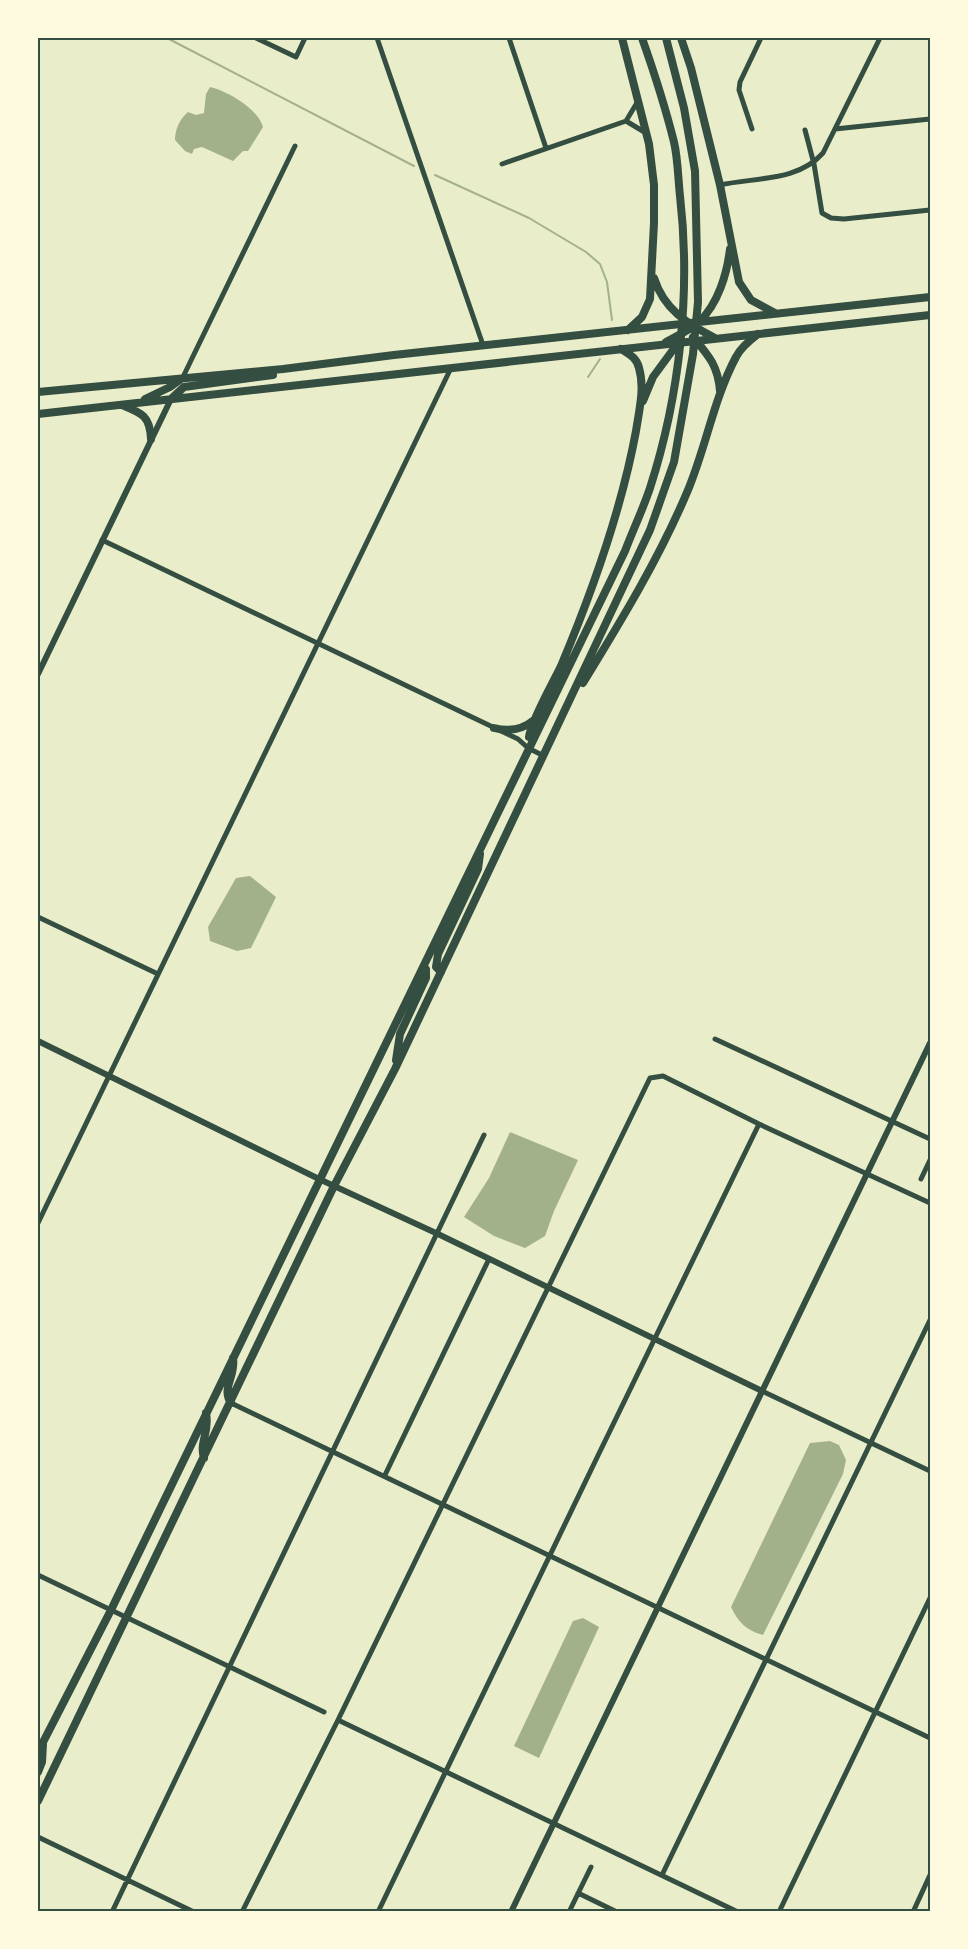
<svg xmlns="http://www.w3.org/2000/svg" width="968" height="1949" font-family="Literata,serif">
<rect width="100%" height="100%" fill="#e9edc9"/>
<path fill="#a3b18a" d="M210,87c18,4 49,23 53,40l-15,24h-5l-10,10 -31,-14 -8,2 -2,5 -7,-3 -10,-11c0,-11 5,-21 13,-28l8,3 8,-2 2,-19z
M250,876l26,21 -25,51 -14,3 -27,-10 -2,-14 28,-49z
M510,1132l68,28 -24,51 -9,25 -20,12 -31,-12 -30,-19 25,-39z
M830,1441l9,4 7,15 -3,14 -80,161c-16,-4 -25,-13 -32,-28l79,-164z
M583,1618l16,9 -60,131 -25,-12 59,-125z"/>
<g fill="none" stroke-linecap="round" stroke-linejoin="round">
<path stroke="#a3b18a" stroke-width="2" d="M167,38l247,128
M435,175l94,43 57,34 14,12 7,18 5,38
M588,377l12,-18"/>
<path stroke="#344e41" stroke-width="5" d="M256,38l40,19 9,-19
M377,38l106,307
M509,38l37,110
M626,121l12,-20
M752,129l-13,-39 1,-8 21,-44
M835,129l95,-10
M805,130l9,34 8,49 9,5 13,1 86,-9
M502,164l124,-43 20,12
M720,185c36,-8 77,-3 103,-32l57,-115
M182,379l113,-233
M102,540l416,199 10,9 16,8
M38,917l120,57
M715,1039l215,100
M921,1179l9,-19
M38,1223l413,-855
M762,1391l168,80
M231,1403c234,110 466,224 699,335
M385,1475l104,-216
M38,1575l286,137
M338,1720l400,192
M38,1837l156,75
M662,1875l268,-555
M578,1893l39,19
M112,1912l372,-777
M242,1912l96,-192 312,-642 13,-2 96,48 171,79
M378,1912c128,-263 252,-526 381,-788
M569,1912l22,-45
M779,1912l151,-314
M913,1912l17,-37"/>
<path stroke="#344e41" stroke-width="6" d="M38,674l133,-275
M38,1041l281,138 119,55 324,157
M511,1912l419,-869"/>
<path stroke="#344e41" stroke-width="8" d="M693,337c16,19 25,29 27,54
M643,401l10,-24 25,-34
M583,683c38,-62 77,-126 105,-193 18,-43 26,-92 48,-133 5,-10 14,-17 22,-23
M494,728c15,4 28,2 40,-8
M529,737c2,-16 24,-54 32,-71 32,-76 60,-154 75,-235 3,-20 9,-43 3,-63 -2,-10 -10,-14 -18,-19
M441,972l-5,-5 2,-13 40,-85 2,-15
M396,1060l4,-26 26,-56v-9l-3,-2
M231,1403c-10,-15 5,-26 2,-45
M204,1458c-5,-16 6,-26 2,-45
M38,1752l73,-142 514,-1059c8,-21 18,-42 25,-63 30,-93 41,-196 30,-292 -2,-18 -2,-37 -6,-54 -9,-36 -20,-70 -32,-104
M38,1772l4,-10 1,-18
M38,1801l296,-615 61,-117 255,-539 24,-68 19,-108 5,-52 -3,-131 -11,-63 -18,-70"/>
<path stroke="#344e41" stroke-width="8" d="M622,38l27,106 5,41v38l-4,76 -8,18 -14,13
M681,38l10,30 29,117 19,97 12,18 24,13
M654,278c10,32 34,46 61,60
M666,342c11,-6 24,-12 33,-20 19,-18 28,-48 31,-73
M38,392l245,-23 111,-14 536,-58
M145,399l25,-12 11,-8
M171,399l13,-12 89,-12
M122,405c20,8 28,11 29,34
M38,414l892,-99"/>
</g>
<rect width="968" height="1949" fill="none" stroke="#fefae0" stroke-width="78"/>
<rect x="39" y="39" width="890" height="1871" fill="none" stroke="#344e41" stroke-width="2"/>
</svg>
